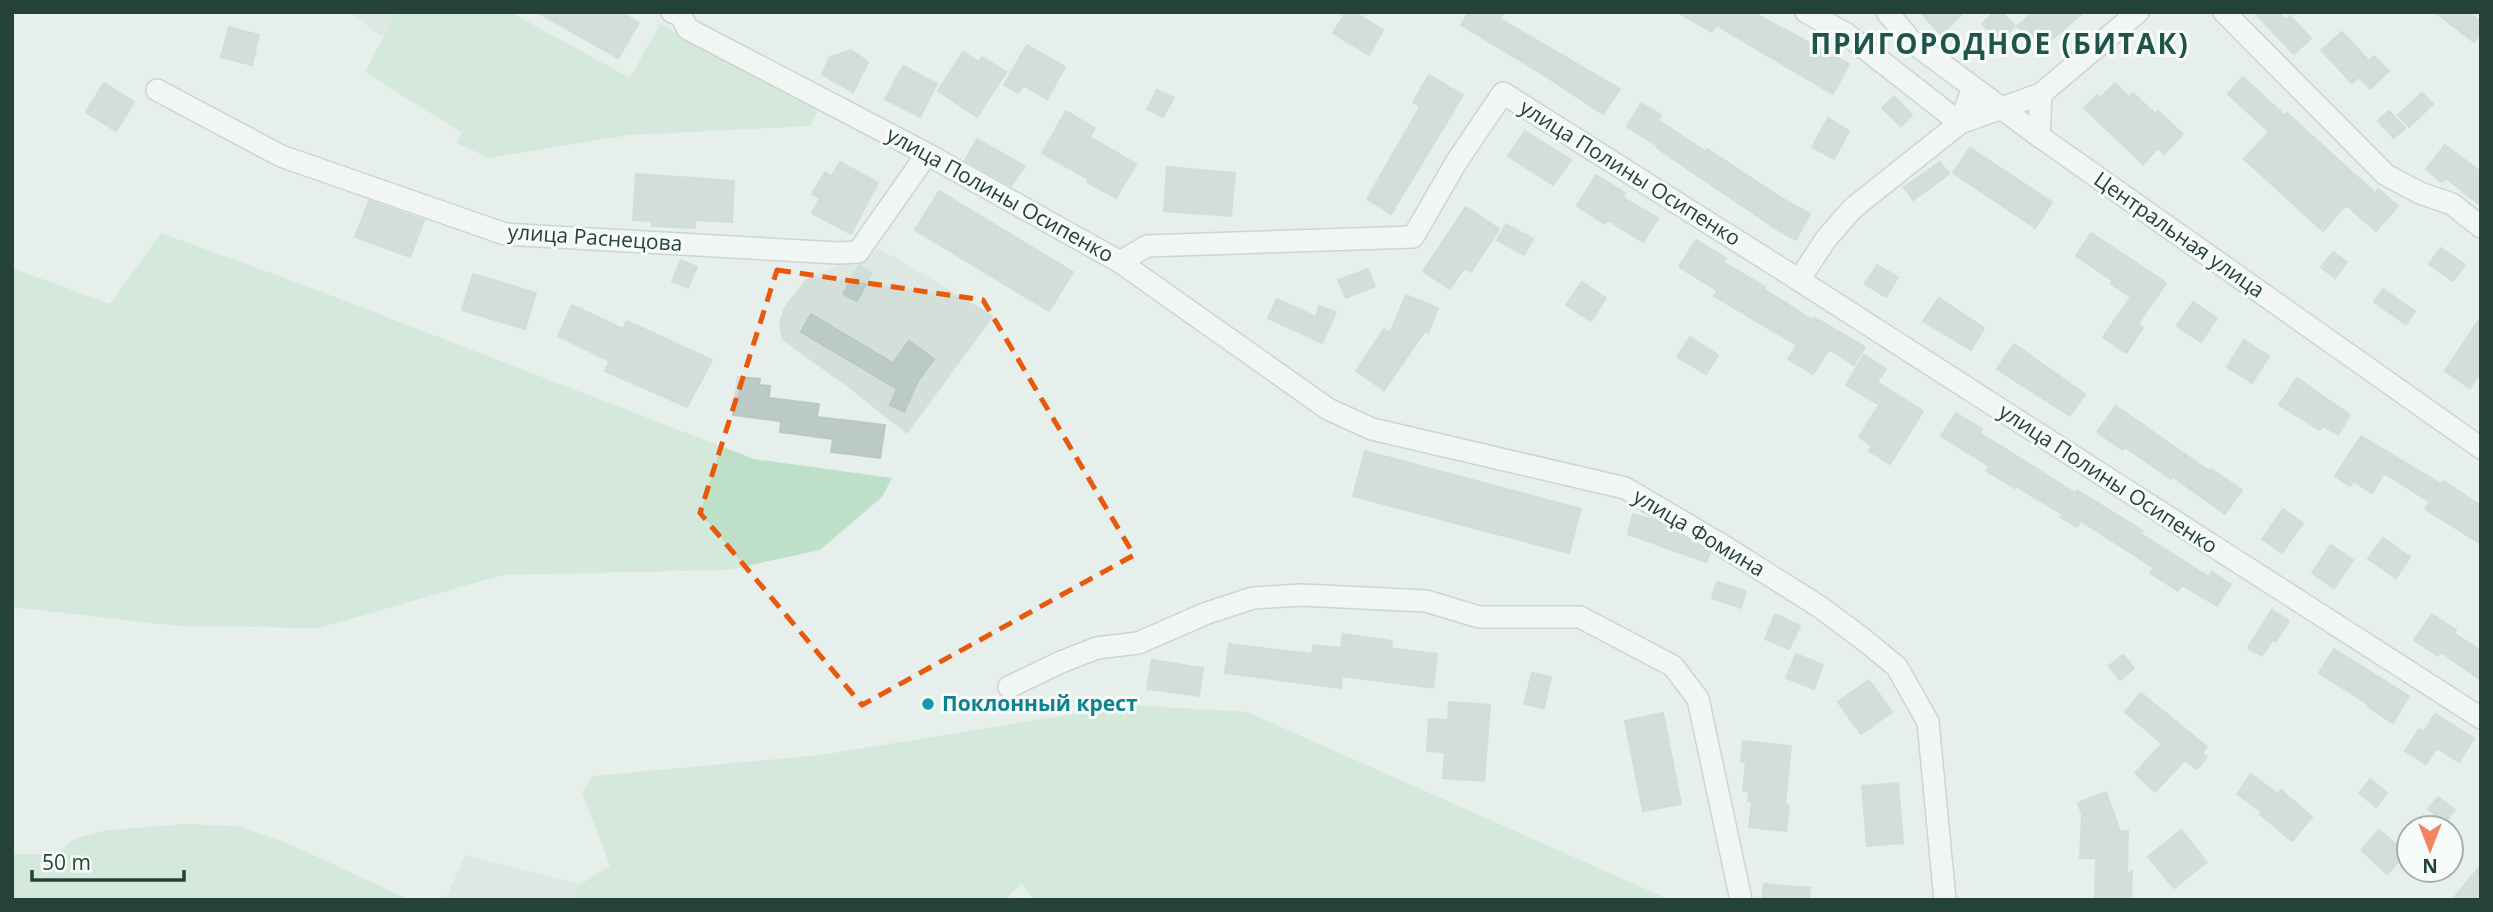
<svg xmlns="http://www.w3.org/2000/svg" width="2493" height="912" font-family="'Open Sans',sans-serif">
<rect width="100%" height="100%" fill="#e6efeb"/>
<path fill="#d4dfda" d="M349,12h47l-14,25z
M880,249l114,67 -87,118 -62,-49 -63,-45 -3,-17 5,-16 22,-28z
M465,855l116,29 -7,16h-129z"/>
<path fill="#bfe0c8" d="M396,12h114l120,66 30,-54 159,85 -9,17 -181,9 -140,23 -32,-15 5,-10 -97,-61z
M161,233l161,59 432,167 138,19 -10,19 -62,53 -92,20 -226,5 -183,53 -141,-2 -166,-19v-339l98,36z
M1128,705l119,7 423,188h-636l-12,-17 -17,17h-431l7,-16 29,-18 -28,-74 11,-16 228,-21z
M185,824l52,2 50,17 123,57h-398v-46h44l18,-15 34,-9z"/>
<path fill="#bbcac4" stroke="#b8c9c2" stroke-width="2" d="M537,12h83l19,11 -21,35z
M1346,12h8l29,18 -14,25 -36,-22z
M1469,12h35l-4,7 120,70 -17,25 -64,-42 -78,-47z
M1677,12h75l97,52 -16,30 -117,-69 -4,7z
M1920,12h44l-23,23z
M1994,12h7l14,14 -16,16 -17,-18z
M2034,12h50l-46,39 -21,-25z
M2254,12h24l7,8 5,-4 21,22 -17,16z
M2435,12h33l13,10v10l-7,10z
M229,27l30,8 -7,30 -31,-8z
M2342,32l27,29 5,-5 15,15 -19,18 -11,-12 -7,6 -31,-33z
M1027,45l38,22 -18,32 -24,-14 -5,8 -14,-8z
M851,50l17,12 -15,30 -31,-18 8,-17z
M963,52l16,10 3,-5 24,15 -29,45 -39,-26z
M903,66l34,18 -17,33 -35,-18z
M1429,75l34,20 -72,119 -24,-15 53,-92 -7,-5z
M2243,77l41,38 3,-2 88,80 3,-4 20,17 -22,25 -30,-26 -23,26 -79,-72 25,-27 -41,-38z
M104,83l30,19 -18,29 -30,-19z
M2115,83l14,14 4,-4 22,21 3,-3 25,23 -19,20 -6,-6 -15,16 -59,-56 13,-13 3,3z
M1157,90l17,8 -11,19 -16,-8z
M2422,93l11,11 -24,23 -11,-12z
M1894,96l18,19 -11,11 -19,-18z
M1641,103l20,12 -3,5 48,32 1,-3 73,48 30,17 -14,26 -20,-11 -119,-81 1,-2 -31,-19z
M1066,111l29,17 -5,9 46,27 -20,34 -29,-16 1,-3 -46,-26z
M2389,111l16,17 -11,10 -16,-17z
M1828,118l21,13 -15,28 -22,-12z
M1525,131l46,29 -18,25 -45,-29z
M977,139l48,27 -14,20 -46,-26z
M2445,145l36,27v34l-35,-28 -4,4 -16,-13z
M1970,148l82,54 -17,26 -82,-55z
M840,162l38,21 -27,51 -39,-21 8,-15 -8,-4 13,-22 7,4z
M1940,162l9,12 -36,26 -9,-13z
M1167,167l68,6 -4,43 -67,-5z
M636,174l98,7 -2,41 -37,-2v8l-43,-2v-5l-19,-1z
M1596,175l29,18 -3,4 36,21 -15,24 -35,-22 -3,4 -28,-18z
M939,191l134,81 -24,39 -134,-81z
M369,201l55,19 -14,37 -55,-20z
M1466,207l33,22 -28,43 -7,-4 -14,21 -27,-18z
M1506,224l27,15 -9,16 -27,-15z
M2091,233l75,50 -28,41 5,4 -17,25 -23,-16 28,-40 -20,-13 2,-3 -37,-25z
M1696,240l30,18 -3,4 42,25 -1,2 48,31 2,-3 51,30 -11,18 -25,-16 -16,25 -25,-15 9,-14 -83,-49 4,-5 -39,-24z
M2441,248l24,17 -12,16 -24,-17z
M2333,252l14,10 -12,16 -14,-11z
M681,260l16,7 -9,21 -16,-7z
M859,265l13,8 -15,28 -14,-7z
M1877,265l21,12 -12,20 -21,-13z
M1368,269l7,17 -29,12 -8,-18z
M473,274l63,19 -11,36 -63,-19z
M1582,282l24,16 -15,23 -25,-16z
M2383,289l32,22 -9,13 -32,-22z
M1406,295l32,13 -10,25 -3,-2 -41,59 -28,-19 28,-42 6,4z
M1939,298l45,30 -13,22 -48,-29z
M1277,299l39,18 3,-11 17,6 -14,31 -54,-25z
M2193,302l24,16 -16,24 -24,-16z
M572,305l51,24 4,-8 85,39 -25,47 -82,-36 5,-10 -52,-25z
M811,314l82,49 16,-22 25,18 -16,22 -14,31 -14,-7 7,-16 -96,-57z
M2481,317v55l-11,16 -25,-17z
M1690,337l28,18 -12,19 -29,-17z
M2244,340l25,16 -17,27 -25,-16z
M2014,344l71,50 -15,22 -73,-47z
M1864,355l22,14 -9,13 46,29 -33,53 -21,-13 3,-5 -13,-9 20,-32 -33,-20z
M738,377l22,2 -1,6 11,1 -1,12 50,6 -2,13 68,8 -5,33 -49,-6 2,-13 -53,-7 1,-11 -48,-6z
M2297,378l53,37 -12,20 -15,-9 -3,4 -41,-25z
M2116,406l93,65 2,-2 31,21 -17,24 -52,-37 -2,2 -46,-32 -2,3 -26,-18z
M1956,413l26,16 -2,4 95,60 2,-3 66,41 -2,3 68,43 3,-5 19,12 -14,22 -35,-21 -4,6 -28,-18 4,-5 -73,-47 -4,6 -17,-10 2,-3 -46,-28 -1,2 -29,-17 3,-5 -48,-30z
M2361,436l80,48 2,-3 38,25v38l-56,-35 5,-7 -46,-29 -12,20 -19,-12 -3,5 -15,-10z
M1365,451l216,58 -12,44 -216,-57z
M2283,509l20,14 -21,30 -20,-14z
M1633,514l22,7 55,32 -4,9 -78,-28z
M2383,538l27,19 -14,21 -28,-19z
M2331,545l22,15 -19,28 -22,-15z
M1717,582l29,9 -5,17 -29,-10z
M2272,610l17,11 -13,20 -4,-1 -10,16 -14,-8z
M1775,614l25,12 -11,23 -24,-10z
M2432,614l24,16 -2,3 27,18v29l-40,-28 -3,4 -24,-16z
M1343,634l49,7 -1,7 46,6 -4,34 -91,-12 -1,12 -116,-15 4,-29 83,10 1,-9 28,3z
M2334,649l75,47 -16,27 -26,-17 1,-2 -49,-31z
M1796,654l27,11 -9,24 -28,-11z
M2123,655l11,13 -14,12 -11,-14z
M1152,660l51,8 -4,28 -52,-7z
M1532,673l19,4 -7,31 -20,-4z
M1869,680l23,32 -31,22 -23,-32z
M2141,693l66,54 -5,6 5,4 -10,12 -12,-9 -30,32 -20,-19 27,-29 -37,-32z
M1449,702l41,3 -6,76 -41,-3 2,-26 -18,-1 2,-32 19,1z
M1663,713l18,91 -38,7 -18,-90z
M2435,714l39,24 -15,24 -22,-14 -11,16 -21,-13 14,-22 5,3z
M1743,741l48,5 -6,59 4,1 -3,25 -37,-4 3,-25 -4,-1 1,-10h-6l3,-29h-5z
M2251,774l27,20 3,-4 31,27 -20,24 -32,-27 2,-2 -25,-18z
M2370,779l17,14 -11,14 -17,-14z
M1898,783l5,60 -36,3 -5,-60z
M2106,792l14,39h8l-1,44 5,-4 -1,29h-36l1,-42h-16l2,-44 -4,-11z
M2438,797l17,13 -10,12 -17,-13z
M2181,830l26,32 -33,26 -26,-31z
M2379,830l27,23 -19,21 -26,-24z
M2481,865v35h-29z
M1764,884l46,4 -1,12h-47z"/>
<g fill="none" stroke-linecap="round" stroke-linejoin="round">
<g stroke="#a8b8b2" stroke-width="24">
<path id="minor" d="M672,12l7,1 9,16 239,125 193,108 27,-16 266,-9 44,-76 46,-68 296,187 682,438
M1806,12l39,21 115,90 13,-36
M1887,12l25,30 127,94
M2224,12l162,163 34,18 32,11 29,23
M157,90l124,66 224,78 333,19 20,-1 69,-98
M1120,262l208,147 44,20 253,59 92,54 103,65 43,32 34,28 31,55 17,178
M1799,280l27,-41 27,-31 107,-85 81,-29
M1009,687l52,-25 36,-14 41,-5 69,-30 46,-15 48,-3 125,6 53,16h101l93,49 25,33 43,201"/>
</g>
<g stroke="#a8b8b2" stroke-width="24">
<path id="tertiary" d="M2138,12l-97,82 -2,42 442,312"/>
</g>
<use href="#minor" stroke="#fff" stroke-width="21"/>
<use href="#tertiary" stroke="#fff" stroke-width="21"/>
</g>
<path d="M0 0H2493V912H0ZM777,270l206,30 151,255 -272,150 -162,-192z" fill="#e6efeb" fill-opacity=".55" fill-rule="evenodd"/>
<path fill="none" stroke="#e8590c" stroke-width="5" stroke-dasharray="14 9" stroke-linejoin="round" d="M777,270l206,30 151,255 -272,150 -162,-192z"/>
<circle fill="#0f9aa8" stroke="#f7fbf9" stroke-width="2.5" cx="928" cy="704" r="7"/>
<g text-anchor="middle" stroke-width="6" stroke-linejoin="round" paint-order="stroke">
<g font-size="21" fill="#24423a" stroke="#f7fbf9">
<text transform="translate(1630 173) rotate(32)" y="7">улица Полины Осипенко</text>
<text transform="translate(1000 195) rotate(29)" y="7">улица Полины Осипенко</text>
<text transform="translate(2179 235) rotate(35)" y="7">Центральная улица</text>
<text transform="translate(595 238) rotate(4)" y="7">улица Раснецова</text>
<text transform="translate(2108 479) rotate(33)" y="7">улица Полины Осипенко</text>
<text transform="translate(1699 533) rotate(31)" y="7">улица Фомина</text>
</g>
<g font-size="21" font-weight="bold" fill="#0d838f" stroke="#f7fbf9" text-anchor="start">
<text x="942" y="711">Поклонный крест</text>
</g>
<g font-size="28" font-weight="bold" letter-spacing="2" fill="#1f5548" stroke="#f7fbf9">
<text x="2000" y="54">ПРИГОРОДНОЕ (БИТАК)</text>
</g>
</g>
<rect width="2493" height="912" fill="none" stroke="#24423a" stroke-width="28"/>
<g transform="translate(2430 849) rotate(180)"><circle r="33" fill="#f7fbf9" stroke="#a3b1ad" stroke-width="2"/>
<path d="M0-5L12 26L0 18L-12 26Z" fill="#f4845f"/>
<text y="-10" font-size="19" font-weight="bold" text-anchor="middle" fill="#24423a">N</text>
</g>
<path d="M32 870v10h152v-10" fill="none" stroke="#24423a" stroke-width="3.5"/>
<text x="42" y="870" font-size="21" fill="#24423a" stroke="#f7fbf9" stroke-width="5" paint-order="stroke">50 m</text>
</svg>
